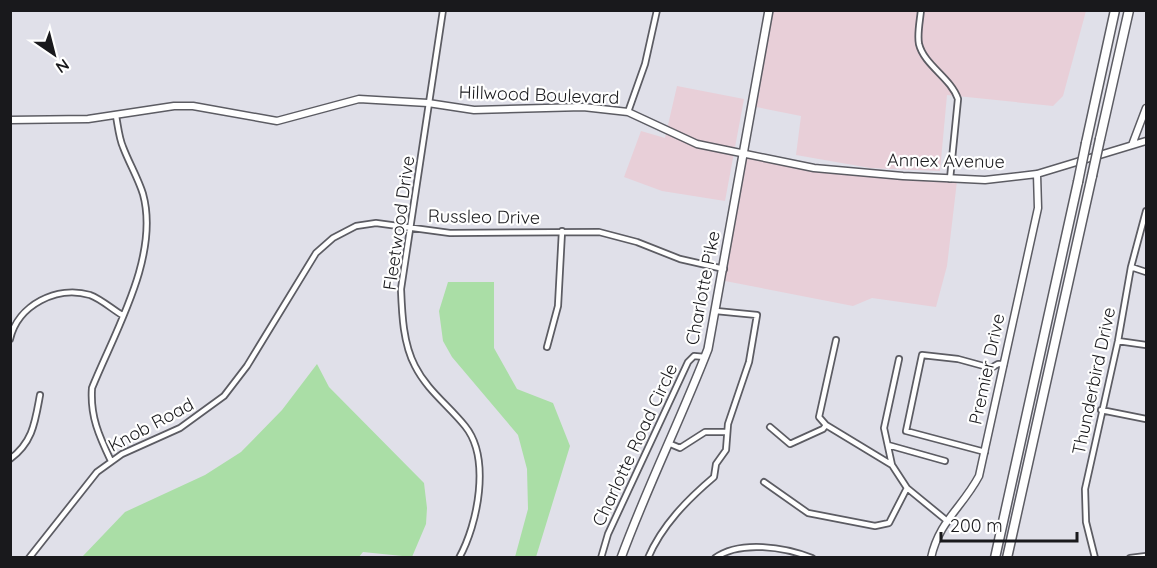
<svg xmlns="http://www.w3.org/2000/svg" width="1157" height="568" font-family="Quicksand,sans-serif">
<rect width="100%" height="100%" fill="#e0e0e9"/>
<path fill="#e8cfd8" d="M773,11h313l-23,85 -10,10 -106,-11 -7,76 -70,-3 -74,-13 5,-39 -45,-9z
M677,86l67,13 -19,102 -63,-10 -38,-14 17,-46 24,7z
M745,157l107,18 105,6 -10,85 -11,41 -64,-9 -19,8 -128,-25z"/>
<path fill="#aadea6" d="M448,282h46v66l23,41 36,14 17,43 -34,111h-21l13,-48 -1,-40 -9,-34 -66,-78 -9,-16 -4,-30z
M317,364l12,23 95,96 3,25 -1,16 -14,33 -49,-5 -5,6 -276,-1 43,-45 80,-37 36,-23 41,-42z"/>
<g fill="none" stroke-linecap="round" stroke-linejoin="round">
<g stroke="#5c5c63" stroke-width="8">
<path id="street" d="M443,10l-42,279c1,25 2,54 14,77 12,24 33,39 50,60 26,32 13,98 -6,132
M921,10c-1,11 -4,24 -2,34 5,21 32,34 39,55l-8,80
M628,112l17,-48 12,-54
M1131,267l15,5
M10,339c8,-34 47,-54 80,-44 11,4 22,14 32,20
M836,340l-17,77 7,8 66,40 15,23 39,32
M1118,341l28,4
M547,347l11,-41 4,-75
M1101,410l45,9
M770,427l20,17 33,-15 3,-4
M668,443l12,5 25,-16h22
M888,445l57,16
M985,452l-79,-21 16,-76 36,4 33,9 7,-4h6
M10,459c23,-17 25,-37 30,-64
M111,461c-12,-25 -21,-45 -19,-73 23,-57 68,-132 51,-194 -5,-16 -14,-31 -20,-47 -4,-9 -5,-21 -7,-31
M892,465l-8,-37 15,-69
M764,482l44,31 67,13 14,-3 18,-35
M29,558l68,-86 25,-18 58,-26 44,-32 23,-30 69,-113 17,-15 23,-12 20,-3 74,10 149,-1 38,10 43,17 44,10
M601,558l7,-24 80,-172 6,-6 11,1
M648,558c14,-33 40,-59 66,-81l2,-13 10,-14 2,-26 21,-62 8,-47 -41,-4
M715,558c25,-18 70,-11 97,0
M1095,558l-9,-36 -1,-33 33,-148 13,-74 15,-56
M1130,558l16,-2"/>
</g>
<g stroke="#5c5c63" stroke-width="9">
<path id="secondary" d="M10,120l78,-1 86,-13h19l84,15 82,-22 69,4 46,7 109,-3 45,5 69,32 117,24 89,8 82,4 52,-6 109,-33
M1132,145l14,-37
M931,558c8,-37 31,-50 48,-82l59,-268 -1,-34"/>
</g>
<g stroke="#5c5c63" stroke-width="10">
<path id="primary" d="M621,558c26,-71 60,-139 87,-209l61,-339"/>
</g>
<g stroke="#5c5c63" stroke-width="11">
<path id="highway" d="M1100,139l29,-129
M1086,143l29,-133
M995,558l83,-376
M1007,558l85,-382"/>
</g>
<use href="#street" stroke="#fff" stroke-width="4.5"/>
<use href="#secondary" stroke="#fff" stroke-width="6"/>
<use href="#primary" stroke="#fff" stroke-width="7"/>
<use href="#highway" stroke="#fff" stroke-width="8"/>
<g stroke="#5c5c63" stroke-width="11" stroke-linecap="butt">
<path id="highway-bridge" d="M1092,176l8,-37
M1078,182l8,-39"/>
</g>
<use href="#highway-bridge" stroke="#fff" stroke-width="8"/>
</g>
<g text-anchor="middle" stroke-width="4.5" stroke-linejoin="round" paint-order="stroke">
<g font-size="18" fill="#19191c" stroke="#fff">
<text transform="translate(539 95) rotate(2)" y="6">Hillwood Boulevard</text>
<text transform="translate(946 161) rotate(1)" y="6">Annex Avenue</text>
<text transform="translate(484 217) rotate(1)" y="6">Russleo Drive</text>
<text transform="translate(399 223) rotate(-82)" y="6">Fleetwood Drive</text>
<text transform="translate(703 288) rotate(-79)" y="6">Charlotte Pike</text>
<text transform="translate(987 369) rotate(-78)" y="6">Premier Drive</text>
<text transform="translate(1094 381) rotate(-78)" y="6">Thunderbird Drive</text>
<text transform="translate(151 425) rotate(-28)" y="6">Knob Road</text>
<text transform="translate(635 445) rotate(-65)" y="6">Charlotte Road Circle</text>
</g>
</g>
<rect width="1157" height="568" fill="none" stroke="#19191c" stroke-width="24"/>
<g transform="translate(54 54) rotate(145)" stroke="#ffffff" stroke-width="4.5" paint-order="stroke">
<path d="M0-4.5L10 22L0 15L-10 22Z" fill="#19191c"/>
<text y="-9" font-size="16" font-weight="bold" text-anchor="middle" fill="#19191c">N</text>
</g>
<path d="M941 532v9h136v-9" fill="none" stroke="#19191c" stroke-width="3"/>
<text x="950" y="532" font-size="18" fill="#19191c" stroke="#ffffff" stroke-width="4.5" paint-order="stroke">200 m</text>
</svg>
